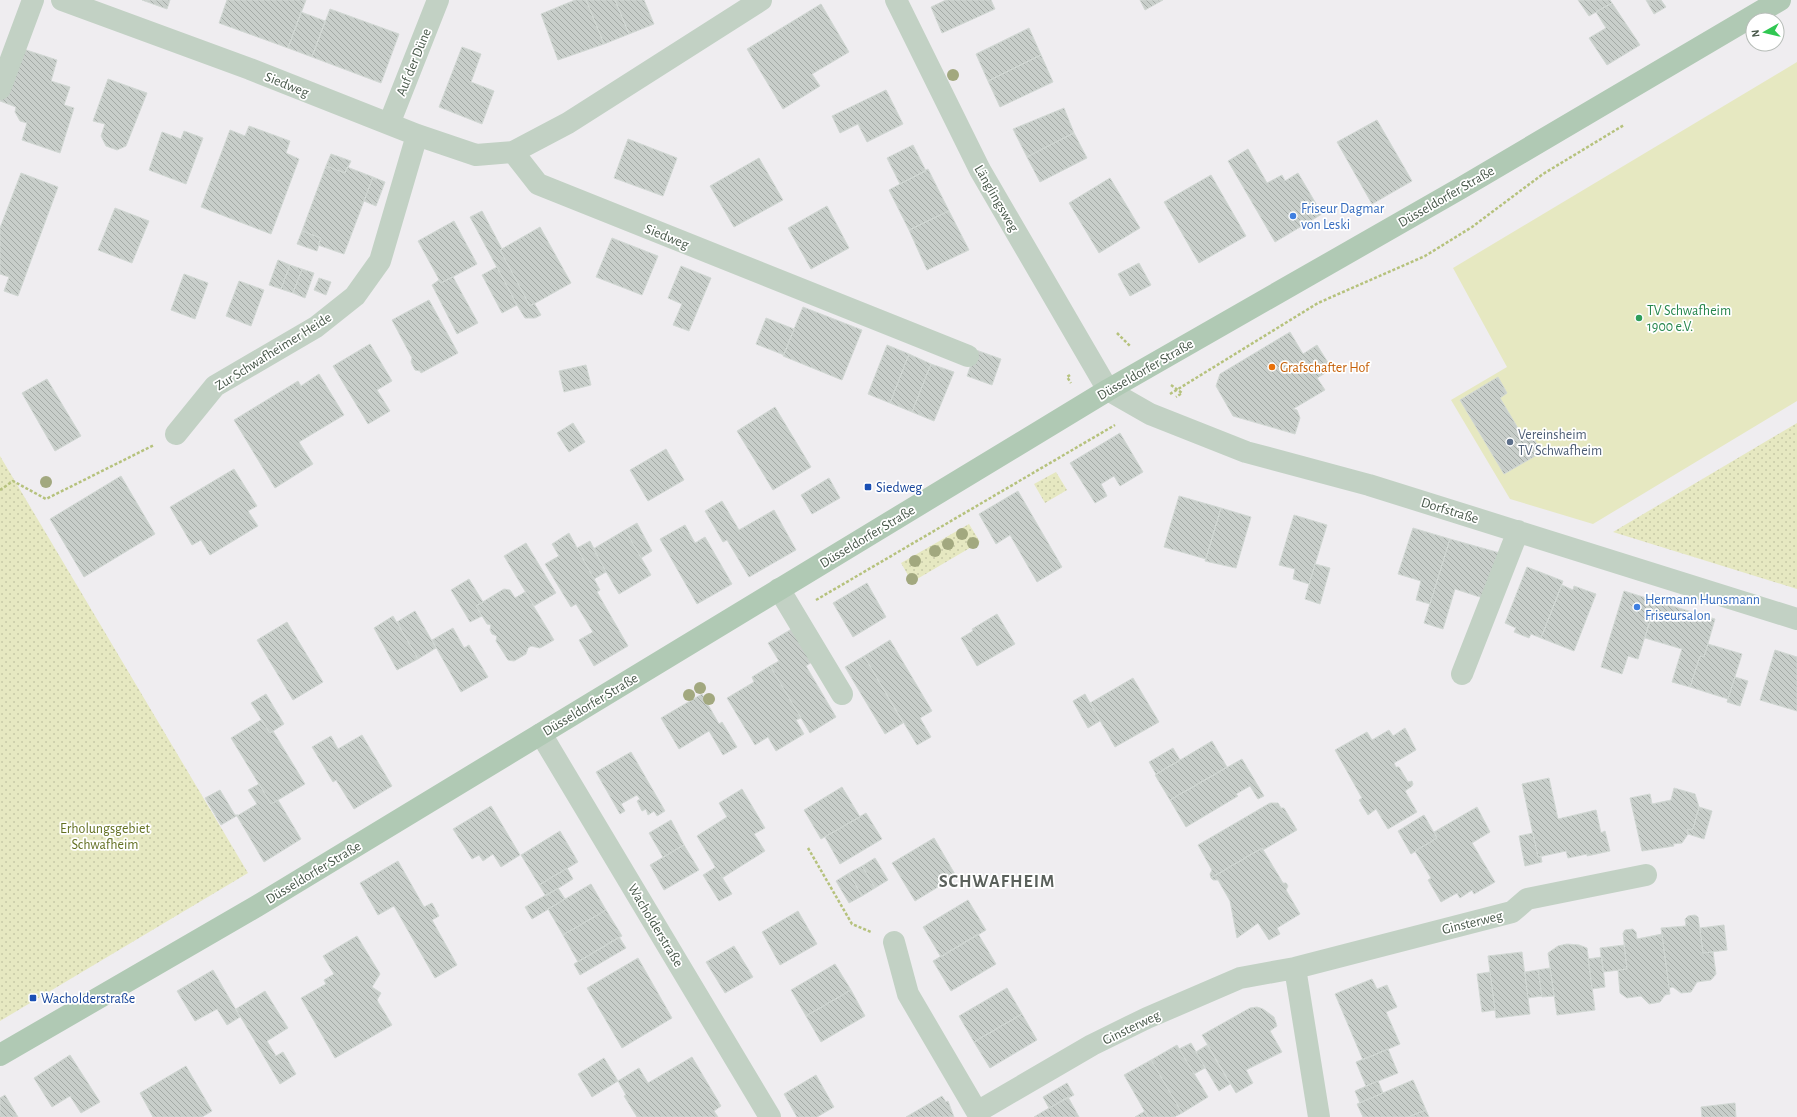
<svg xmlns="http://www.w3.org/2000/svg" width="1797" height="1117" font-family="'Alegreya Sans',sans-serif">
<defs>
<pattern id="grass-dots" width="8" height="8" patternUnits="userSpaceOnUse"><rect width="8" height="8" fill="#e6e8c1"/><path d="M2 2h.1M6 6h.1" fill="none" stroke="#c7c9a7" stroke-width="1.8" stroke-linecap="round"/></pattern>
<pattern id="building-back-hatch" width="6" height="6" patternUnits="userSpaceOnUse"><rect width="6" height="6" fill="#c8ceca"/><path d="M-1 5l2 2M0 0l6 6M5-1l2 2" fill="none" stroke="#a4aaa6"/></pattern>
</defs>
<rect width="100%" height="100%" fill="#efedf0"/>
<path fill="url(#grass-dots)" d="M1797,423v166l-184,-57z
M0,456l248,417 -248,148z
M1056,472l11,18 -22,13 -11,-19z
M969,524l11,18 -68,40 -11,-19z"/>
<path fill="#e6e8c1" d="M1797,62v339l-204,123 -83,-25 -59,-99 56,-33 -54,-99z"/>
<path fill="url(#building-back-hatch)" stroke="#d2d8d4" d="M142,0h28l-3,9z
M227,0h79l-18,48 -69,-25z
M575,0h11l18,44 -46,16 -17,-46z
M586,0h29l14,34 -25,10z
M615,0h29l10,24 -25,10z
M946,0h45l4,9 -53,24 -11,-26z
M1140,0h23l-18,10z
M1578,0h32l2,3 -23,13z
M1646,0h15l5,7 -12,7z
M1612,3l28,42 -33,20 -18,-27 17,-10 -10,-16z
M821,4l28,48 -37,22 8,12 -37,23 -36,-60z
M330,9l69,25 -18,49 -69,-26z
M301,12l24,9 -13,36 -24,-9z
M1029,28l12,27 -53,26 -12,-27z
M17,47l40,13 -6,21 19,6 -6,18 10,3 -14,45 -38,-13 5,-17 -7,-2 -5,-9 1,-5 -16,-6z
M462,47l19,7 -10,28 23,9 -12,33 -43,-17z
M1041,55l12,27 -53,25 -12,-26z
M108,79l39,14 -21,53 -9,4 -11,-4 -5,-10 4,-12 -12,-3z
M886,90l17,34 -36,18 -9,-18 -18,9 -8,-17z
M1064,108l10,25 -47,24 -14,-28z
M1377,120l35,61 -40,23 -35,-62z
M249,126l41,15 -4,12 13,6 -28,75 -70,-27 29,-77 15,6z
M184,131l19,7 -17,46 -37,-14 13,-38 19,7z
M1074,133l13,25 -47,24 -13,-25z
M628,139l49,19 -14,38 -49,-18z
M913,145l13,26 -26,13 -13,-26z
M1248,149l19,34 15,-8 3,6 13,-8 24,41 -47,28 -47,-81z
M331,154l20,7 -6,12 -19,-7z
M759,158l24,42 -49,27 -24,-41z
M326,166l19,7 2,-6 26,10 -29,77 -26,-9 3,-7 -19,-7z
M928,169l21,42 -40,19 -20,-40z
M21,173l37,14 -40,109 -14,-5 5,-14 -9,-3v-46z
M1211,175l35,61 -47,27 -35,-61z
M373,177l12,5 -9,24 -12,-5z
M1110,178l30,50 -41,25 -30,-50z
M827,206l22,42 -38,21 -23,-41z
M115,208l34,13 -17,42 -34,-13z
M482,211l20,38 -2,1 30,56 4,-3 7,12 -6,3h-10l-8,-13 -47,-88z
M949,211l20,39 -42,20 -18,-40z
M454,221l23,43 -36,19 -23,-42z
M540,227l31,56 -41,23 -30,-56z
M302,231l19,7 -4,13 -20,-7z
M612,238l46,18 -16,39 -46,-18z
M278,260l12,5 -9,24 -12,-4z
M1139,263l12,22 -21,11 -12,-22z
M290,265l12,4 -9,24 -12,-4z
M681,266l30,12 -22,53 -16,-6 9,-21 -14,-6z
M497,267l20,38 -15,8 -20,-38z
M302,269l12,4 -9,25 -12,-5z
M184,274l24,9 -13,36 -24,-9z
M453,277l25,46 -21,11 -25,-49 7,-5 2,3z
M319,278l12,4 -5,13 -12,-5z
M239,281l25,9 -13,36 -25,-10z
M429,300l29,53 -37,20 -1,-2 -5,-1 -4,-8 1,-4 -20,-38z
M803,307l59,23 -20,50 -59,-24z
M766,318l28,11 -10,26 -28,-11z
M1290,332l13,22 14,-9 15,24 -15,9 8,12 -32,19 4,1 3,8 -5,16 -62,-18 -17,-30 4,-12z
M370,344l22,37 -15,9 13,21 -22,13 -35,-58z
M887,345l22,9 -19,49 -22,-9z
M976,350l25,9 -9,26 -25,-9z
M909,354l22,10 -19,48 -22,-9z
M931,364l23,8 -20,49 -22,-9z
M586,365l5,20 -27,7 -5,-21z
M319,374l25,41 -45,27 14,22 -38,24 -41,-68 64,-39 3,5z
M1498,377l9,16 -7,5 25,42 7,-4 10,16 -38,22 -44,-74z
M47,379l34,57 -26,15 -33,-58z
M775,407l36,60 -38,23 -36,-59z
M573,423l12,19 -16,10 -12,-19z
M1120,433l23,39 -23,14 -6,-10 -13,8 6,12 -12,7 -25,-40z
M666,449l18,31 -36,21 -18,-31z
M234,469l23,37 -9,5 10,15 -48,29 -9,-15 -9,5 -22,-38z
M121,476l34,58 -71,43 -34,-58z
M829,478l11,20 -28,16 -11,-19z
M1018,491l44,76 -25,15 -27,-47 -14,9 -17,-30z
M1179,496l42,12 -15,51 -42,-12z
M722,501l17,29 35,-20 22,40 -47,27 -22,-37 -4,2 -18,-31z
M1221,508l30,9 -15,51 -31,-7z
M1294,515l33,10 -18,59 -16,-5 2,-10 -16,-4z
M637,523l15,28 -11,7 -16,-28z
M685,525l10,18 10,-6 27,47 -35,20 -37,-65z
M1413,528l37,11 -20,65 -14,-4 5,-19 -23,-7z
M625,530l26,45 -32,19 -26,-45z
M569,533l31,57 -3,2 31,54 -34,20 -15,-26 14,-8 -17,-28 -5,3 -26,-43 14,-8 -7,-12z
M1450,539l50,14 -14,46 -31,-10 -12,40 -19,-6z
M590,541l16,31 -12,7 -17,-31z
M526,543l30,50 -22,13 -30,-50z
M1315,564l15,4 -10,36 -15,-5z
M1527,567l36,14 -22,57 -10,-4 -2,4 -15,-6 2,-4 -11,-5z
M469,579l14,23 -7,4 6,10 -12,6 -19,-32z
M867,583l19,34 -33,20 -20,-34z
M1562,585l11,5 1,-4 22,8 -22,57 -33,-13z
M504,589l6,1 5,8 10,-6 29,48 -14,8 -9,-2 -3,2 -2,6 -12,7 -6,-1 -12,-19 1,-5 -5,-2 -2,-4 1,-5 -4,-1 -11,-18z
M1624,591l32,10 -18,58 -10,-3 -6,18 -21,-7z
M1656,601l59,18 -11,38 -4,-1 -10,31 -18,-5 10,-33 -37,-11z
M415,611l21,37 -18,11 -21,-37z
M997,614l18,30 -38,22 -16,-28 12,-7 -1,-2z
M393,616l25,43 -21,11 -23,-42z
M287,622l36,60 -30,18 -36,-60z
M795,627l20,33 -9,6 30,51 -26,16 -40,-67 9,-5 -11,-18z
M453,628l11,20 5,-3 19,32 -27,15 -29,-52z
M890,640l42,71 -12,7 11,19 -14,8 -53,-89z
M1708,644l34,10 -14,45 -38,-12 10,-31 4,1z
M1775,650l22,7v54l-37,-11z
M864,656l39,67 -18,11 -40,-67z
M770,666l31,52 -5,2 8,14 -28,17 -8,-14 -13,8 -28,-47 27,-16 -2,-5z
M1735,677l13,4 -8,25 -13,-4z
M1133,678l26,44 -44,25 -25,-44z
M266,694l18,30 -14,9 -19,-30z
M702,694l17,30 3,-2 15,25 -14,8 -14,-24 -30,18 -18,-31z
M1085,694l15,27 -12,7 -15,-27z
M261,720l9,13 3,-2 32,53 -34,20 -40,-66z
M1405,728l11,22 -22,13 2,4h3l9,15 4,-1 1,3 -1,2 -7,5 12,21 -29,17 -12,-20 -8,6 -9,-15 3,-2 -27,-48 32,-18 5,8 17,-10 4,6z
M362,735l30,51 -38,23 -18,-29 -3,2 -21,-35 19,-11 7,13z
M1212,741l15,26 -57,33 -15,-25z
M1173,748l7,12 -24,14 -7,-12z
M631,752l34,59 -8,5 -3,-5 -6,4 -2,-6 -4,2 -5,-10 3,-2 -3,-4 -16,9 4,7 -5,3 -24,-42z
M1242,759l22,37 -6,3 -8,-13 -14,8 2,2 -52,31 -16,-27z
M1549,778l9,41 38,-9 5,23 4,-2 5,20 -23,5v-2l-19,4 -2,-7 -28,6 -16,-73z
M259,784l12,20 7,-4 23,39 -37,23 -27,-46 20,-12 -9,-14z
M842,787l18,30 -39,22 -17,-29z
M1674,788l21,6 4,13 -6,22 -6,1 1,4 -6,9 -9,1 1,2 -32,5 -12,-53 20,-4 2,10 19,-4z
M742,789l23,39 -11,6 11,17 -43,27 -25,-42 30,-19 -8,-14z
M220,790l15,25h3l-17,10 -16,-27z
M1270,803h8l3,5h3l13,22 -34,20 -1,-2 -51,30 -1,-4 2,-4 -14,-25z
M491,806l29,49 -19,12 -8,-13 -10,7 -4,-6 -7,4 -19,-30z
M1477,807l13,25 -18,11 23,39 -21,12 -2,-4 -12,8 -3,-5 -16,9 -13,-22 3,-2 -16,-27 22,-13 -3,-6z
M1699,807l13,4 -8,28 -16,-5 -1,-4 6,-1z
M866,813l16,26 -42,25 -15,-27z
M1424,815l13,23 -26,16 -13,-23z
M671,820l13,25 -21,12 -14,-24z
M560,831l18,31 -39,23 -18,-30z
M1533,833l5,24h3l1,5 -17,4 -6,-30z
M934,838l22,38 -41,25 -23,-38z
M684,845l15,25 -35,20 -14,-25z
M1262,848l21,35h3l2,3 -2,4 14,24 -23,14 3,6 -11,6 -11,-17 -21,15 -7,-37 -12,-21h-5l-2,-2z
M875,858l13,22 -13,8 -13,-22z
M398,861l26,46 8,-4 7,13 -7,4 25,45 -22,13 -41,-72 -16,9 -18,-32z
M862,866l13,22 -13,8 -13,-23z
M716,867l16,27 -13,7 -16,-26z
M567,868l6,11 -27,17 -7,-11z
M849,873l13,23 -13,7 -13,-22z
M591,884l15,26 -43,25 -15,-26z
M558,888l7,11 -33,20 -7,-12z
M968,900l18,30 -45,27 -18,-30z
M606,910l16,26 -44,26 -15,-27z
M798,911l19,33 -37,21 -18,-33z
M1695,915l3,2 5,36 10,-1 3,22 -5,6 -14,2 -6,10 -10,1 -8,-6 -4,1 -8,-60 25,-2 -1,-7 3,-3z
M1724,925l3,25 -24,3 -3,-25z
M1633,929l3,3 1,7 25,-5 8,60 -5,1 -5,7 -11,2 -8,-8 -14,2 -7,-5 -2,-23 9,-1 -4,-36 2,-3z
M978,934l18,30 -45,27 -18,-30z
M357,936l23,38 -8,13 9,6 -4,7 15,25 -57,33 -34,-60 25,-14 -2,-4 10,-6 -11,-18z
M619,937l7,11 -46,27 -6,-11z
M1567,944l12,1 8,3 8,62 -38,5 -9,-62 10,-7z
M1624,945l3,24 -24,3 -3,-24z
M734,946l19,31 -28,16 -19,-31z
M1522,952l8,62 -34,4 -8,-62z
M1602,957l3,30 -13,2 -4,-30z
M638,958l34,60 -50,30 -35,-60z
M835,964l16,26 -45,26 -15,-26z
M1550,968l4,28 -12,1 -4,-27z
M213,970l27,47 -13,8 -10,-16 -22,12 -18,-30z
M1538,970l4,26 -14,2 -3,-26z
M1490,972l5,38 -13,2 -5,-38z
M1372,979l5,10 10,-4 10,22 -11,5 14,32 -37,16 -28,-66z
M1007,988l15,26 -48,28 -15,-26z
M851,990l14,26 -44,26 -15,-26z
M265,991l23,37 -21,13 9,15 7,-4 13,22 -16,10 -44,-75z
M1250,1008l7,-1 6,2 11,8 3,9 -7,5 12,21 -36,18 7,13 -17,10 -34,-58z
M1022,1014l15,26 -47,28 -16,-26z
M1191,1043l14,25 -11,6 -15,-25z
M1177,1045l31,52 -26,16 -31,-53z
M1207,1045l23,39 -11,7 -23,-39z
M1388,1049l10,24 -32,13 -10,-24z
M70,1055l30,47 -19,11 -11,-17 -18,11 -18,-29z
M692,1057l29,49 -7,5 4,6h-81l-13,-21 2,-1 -8,-14 21,-13 9,15z
M604,1058l14,23 -26,16 -14,-23z
M1151,1060l31,53 -8,4h-26l-24,-42z
M186,1066l26,45 -10,6h-49l-13,-24z
M816,1075l18,32 -17,10h-20l-13,-23z
M1413,1080l13,30 -18,7h-45l-6,-13z
M1378,1081l5,12 -23,10 -5,-12z
M1067,1083l7,12 -25,13 -6,-11z
M5,1095l13,22h-18v-19z
M942,1096l4,6 2,-1 6,16h-48z
M1068,1097l11,20h-45l15,-9z
M1735,1103l1,14h-34l-1,-10z
M1426,1110l3,7h-21z
M1145,1111l3,6h-13z"/>
<g fill="none" stroke-linecap="round" stroke-linejoin="round">
<path stroke="#b6c27d" stroke-width="2.5" stroke-dasharray="3 2" stroke-linecap="butt" d="M1117,333l14,14
M1070,375l-3,2 4,6
M1171,385l11,8 -6,4
M1170,394l148,-91 107,-47 47,-29 71,-53 81,-49
M0,490l13,-9 33,18 108,-54
M816,600l299,-175
M808,848l44,76 19,8"/>
<path stroke="#c2d1c4" stroke-width="22" d="M62,0l188,69 167,66 59,20 37,-3 25,32 430,172
M896,0l84,170 128,220 42,24 96,38 123,33 428,134
M0,89l33,-89
M389,124l49,-124
M513,152l55,-29 193,-123
M176,434l39,-48 101,-59 39,-31 25,-35 37,-126
M779,589l63,105
M1462,674l56,-143
M541,734l229,383
M894,942l14,52 72,123
M1295,968l24,149
M977,1112l115,-67 55,-27 93,-40 55,-10 217,-56 15,-13 119,-24"/>
<path stroke="#b0c9b4" stroke-width="22" d="M0,1055l257,-149 851,-516 353,-202 319,-188"/>
</g>
<g fill="#a2a87f">
<circle cx="953" cy="75" r="6"/>
<circle cx="46" cy="482" r="6"/>
<circle cx="962" cy="534" r="6"/>
<circle cx="973" cy="543" r="6"/>
<circle cx="948" cy="544" r="6"/>
<circle cx="935" cy="551" r="6"/>
<circle cx="915" cy="561" r="6"/>
<circle cx="912" cy="579" r="6"/>
<circle cx="700" cy="688" r="6"/>
<circle cx="689" cy="695" r="6"/>
<circle cx="709" cy="699" r="6"/>
</g>
<g fill="#3f7fe0" stroke="#fff" stroke-width="1.5">
<circle cx="1293" cy="216" r="4"/>
<circle cx="1637" cy="607" r="4"/>
</g>
<circle fill="#2e9e5b" stroke="#fff" stroke-width="1.5" cx="1639" cy="318" r="4"/>
<circle fill="#e8710a" stroke="#fff" stroke-width="1.5" cx="1272" cy="367" r="4"/>
<circle fill="#5c6f8a" stroke="#fff" stroke-width="1.5" cx="1510" cy="442" r="4"/>
<g fill="#1a4fb4" stroke="#fff" stroke-width="1.5">
<rect x="864" y="483" width="8" height="8" rx="2"/>
<rect x="29" y="994" width="8" height="8" rx="2"/>
</g>
<g text-anchor="middle" stroke-width="3.5" stroke-linejoin="round" paint-order="stroke">
<g font-size="14" fill="#48584a" stroke="#fff">
<text transform="translate(413 62) rotate(-68)" y="5">Auf der Düne</text>
<text transform="translate(287 84) rotate(22)" y="5">Siedweg</text>
<text transform="translate(1446 196) rotate(-30)" y="5">Düsseldorfer Straße</text>
<text transform="translate(997 198) rotate(60)" y="5">Länglingsweg</text>
<text transform="translate(667 236) rotate(22)" y="5">Siedweg</text>
<text transform="translate(273 351) rotate(-32)" y="5">Zur Schwafheimer Heide</text>
<text transform="translate(1145 369) rotate(-30)" y="5">Düsseldorfer Straße</text>
<text transform="translate(1450 510) rotate(17)" y="5">Dorfstraße</text>
<text transform="translate(867 536) rotate(-31)" y="5">Düsseldorfer Straße</text>
<text transform="translate(590 704) rotate(-31)" y="5">Düsseldorfer Straße</text>
<text transform="translate(313 872) rotate(-31)" y="5">Düsseldorfer Straße</text>
<text transform="translate(1472 922) rotate(-14)" y="5">Ginsterweg</text>
<text transform="translate(656 925) rotate(59)" y="5">Wacholderstraße</text>
<text transform="translate(1131 1027) rotate(-26)" y="5">Ginsterweg</text>
</g>
<g font-size="14" fill="#366cbe" stroke="#fff" text-anchor="start">
<text x="1301" y="213">Friseur Dagmar<tspan x="1301" dy="16">von Leski</tspan></text>
<text x="1645" y="604">Hermann Hunsmann<tspan x="1645" dy="16">Friseursalon</tspan></text>
</g>
<g font-size="14" fill="#27864d" stroke="#fff" text-anchor="start">
<text x="1647" y="315">TV Schwafheim<tspan x="1647" dy="16">1900 e.V.</tspan></text>
</g>
<g font-size="14" fill="#c56008" stroke="#fff" text-anchor="start">
<text x="1280" y="372">Grafschafter Hof</text>
</g>
<g font-size="14" fill="#4e5e75" stroke="#fff" text-anchor="start">
<text x="1518" y="439">Vereinsheim<tspan x="1518" dy="16">TV Schwafheim</tspan></text>
</g>
<g font-size="14" fill="#164399" stroke="#fff" text-anchor="start">
<text x="876" y="492">Siedweg</text>
<text x="41" y="1003">Wacholderstraße</text>
</g>
<g font-size="14" fill="#637022" stroke="#fff">
<text x="105" y="833">Erholungsgebiet<tspan x="105" dy="16">Schwafheim</tspan></text>
</g>
<g font-size="18" font-weight="bold" letter-spacing="1" fill="#5b615c" stroke="#fff">
<text x="997" y="887">SCHWAFHEIM</text>
</g>
</g>
<g transform="translate(1765 32) rotate(262)"><circle r="19" fill="#ffffff" stroke="#b6bcb7"/>
<path d="M0-3L7 15L0 10L-7 15Z" fill="#30c752"/>
<text y="-6" font-size="11" font-weight="bold" text-anchor="middle" fill="#48584a">N</text>
</g>
</svg>
